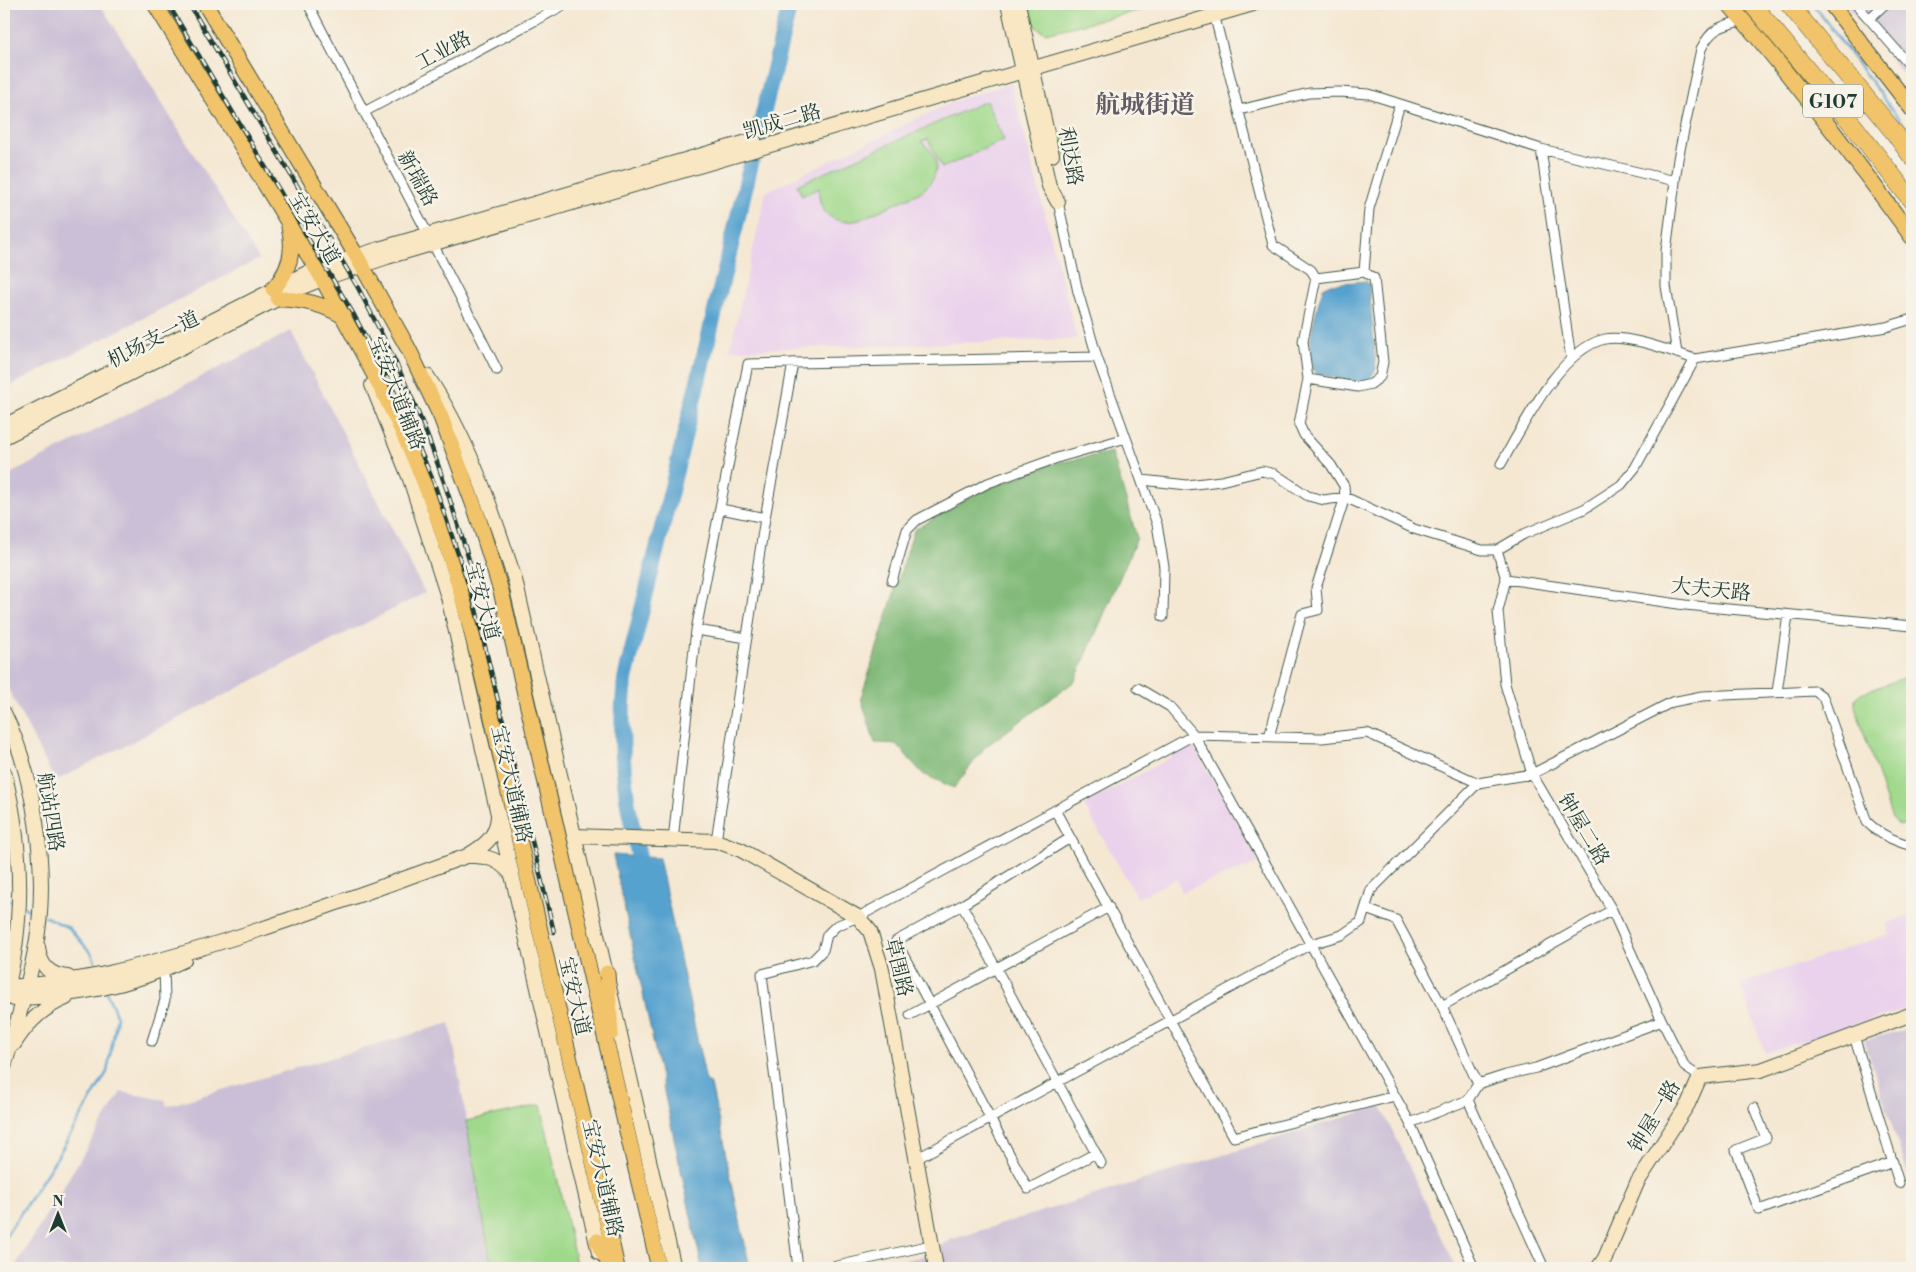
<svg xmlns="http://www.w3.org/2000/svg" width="1916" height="1272" font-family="'Libre Bodoni','Noto Serif SC',serif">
<rect width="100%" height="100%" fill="#f7f3e8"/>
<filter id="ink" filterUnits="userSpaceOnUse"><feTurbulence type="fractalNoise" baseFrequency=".02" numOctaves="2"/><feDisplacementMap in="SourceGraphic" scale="10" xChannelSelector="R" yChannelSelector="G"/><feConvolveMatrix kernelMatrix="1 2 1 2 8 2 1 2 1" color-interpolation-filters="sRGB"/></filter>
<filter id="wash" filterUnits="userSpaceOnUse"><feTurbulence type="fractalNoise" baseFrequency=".0096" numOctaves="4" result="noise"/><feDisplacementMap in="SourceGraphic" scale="20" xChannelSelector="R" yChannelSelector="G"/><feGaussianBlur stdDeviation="1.12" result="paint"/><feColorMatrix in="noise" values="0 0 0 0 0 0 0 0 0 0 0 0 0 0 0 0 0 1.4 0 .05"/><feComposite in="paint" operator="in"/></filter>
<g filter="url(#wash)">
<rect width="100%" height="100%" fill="#f5e8d3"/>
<path fill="#ead1ec" d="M1011,83l66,256 -347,11 36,-158 188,-91z
M1193,745l67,117 -78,30 -6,-13 -39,19 -53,-93z
M1912,914v76l-5,3 2,15 -144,45 -25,-69 150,-50 -3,-11z"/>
<path fill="#cabfd6" d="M4,4h96l159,255 -255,130z
M1846,4h66v81z
M291,331l134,262 -370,188 -51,-100v-204z
M450,1023l42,245h-478l107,-176 44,8 2,6z
M1912,1028v159l-48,-147z
M1381,1106l75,162h-588l57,-12 25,-16z"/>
<path fill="#a0d98c" stroke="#608b60" d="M1028,4h138l-120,29 -12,-7z
M986,101l18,39 -62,28 -14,-29 -7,3c22,14 19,38 -2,51l-60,27c-24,6 -42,-6 -40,-32l-17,8 -5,-11z
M1079,131l9,34 -20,5 -8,-34z
M1912,675v150h-13l-7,-6 -37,-113v-8l6,-5z
M541,1105l36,163h-85l-26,-147z"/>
<path fill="#80b978" stroke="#507b56" d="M1112,452l25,86 -62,143 -90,66 -31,41 -31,-14 -27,-30 -21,-1 -14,-45 53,-168 67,-39 71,-27z"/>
<path fill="#57a2cf" stroke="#3b7082" d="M1366,281l3,4 7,84 -7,11 -9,2 -43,-8c-16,-17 0,-66 6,-86l8,-4z
M613,855l46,3 47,223 5,4 39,183h-48z"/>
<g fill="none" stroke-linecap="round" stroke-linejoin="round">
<path stroke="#57a2cf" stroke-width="2.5" d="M1813,4l89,119 10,9
M4,898l10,4
M23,907l13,6
M44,916l25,12 23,26 6,16
M4,1239l52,-80 51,-87 10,-55 -11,-26"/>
<path stroke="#57a2cf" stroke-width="16" d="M643,877c-5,-29 -14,-58 -17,-87 -5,-37 -5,-74 -1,-111l165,-675"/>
</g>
</g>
<g filter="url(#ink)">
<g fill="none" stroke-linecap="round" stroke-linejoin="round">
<g stroke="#3f574c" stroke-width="11">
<path id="street" d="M308,4c63,122 128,243 189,366
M1856,4l56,64
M1212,6l61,239 38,25 5,8 -13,63 5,38 -9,45 5,11 27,30 13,21 1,11 -29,91 2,22 -16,4 -33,123
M1869,19l16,-15
M1239,110l70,-17 30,-1 30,2 172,55 134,32
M364,112l202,-108
M1541,149l30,210
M1058,202l20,90 19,65 60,167 7,43 -1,50
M1364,272l5,-63 31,-105
M1677,353l-11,-67v-35l12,-92 23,-110c11,-22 21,-23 43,-29
M1308,379l50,8 13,-3 9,-7 3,-15 -9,-84 -10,-6 -48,6
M1501,464c22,-38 59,-115 104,-125 23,-5 68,13 90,20
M1142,480l45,5 34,-4 41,-10 13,3 33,22 16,4 21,-3 69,32 68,21h15l27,-16 60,-25 37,-24 14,-17 60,-109 191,-32 26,-8
M721,509l44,9
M1497,550l9,29
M1506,579l-8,32 7,73 27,90 80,136 50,111 23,46 15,10
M1506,579l179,26 227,21
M892,581l15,-51 10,-10 71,-37 72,-26 66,-19
M696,630l51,8
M1138,688l32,19 24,28 216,388 64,145
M1777,692l11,-77
M1055,810l179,327 161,-41
M1070,838l-108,67 -66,36 132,248 68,-36
M673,840l23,-210 52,-266 349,-7
M716,841l49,-323 28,-155
M962,905l139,258
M1366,909l30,11 46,86 36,78
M1442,1006l170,-96
M910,1015l199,-108
M1854,1036l45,147
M152,1041l13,-41 -1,-31
M1468,1100l76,168
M1754,1108l12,30 -30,12 23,60 134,-48
M1410,1123l58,-23 10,-16 28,-9 30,-7 126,-47
M916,1159l395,-215 31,-9 19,-13 10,-32 107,-107
M798,1268l-36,-294 51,-14 10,-10 4,-15 9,-9 22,-9 336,-182 128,3 45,-5 111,50 54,-9 140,-72 30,-6 113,-5 8,6 44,125c13,13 28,19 45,24
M828,1268l103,-23"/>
</g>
<g stroke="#3f574c" stroke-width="16">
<path id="secondary" d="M1008,4l41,182 9,16
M1018,4l34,151
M427,376c42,63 65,133 88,204l159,688
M372,385l38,94 38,118 151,656
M4,426l305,-154 73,-24 372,-108
M4,437l293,-148 25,-10 65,-22 866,-253
M4,713c31,63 44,157 33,226 -7,43 -21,86 -33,128
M4,772c19,75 21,153 0,228
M575,836l141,5 25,9 117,67 12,14 12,38 54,299
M468,856c19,-1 32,4 44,19
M38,947c2,18 11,29 30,30
M4,988c35,-4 70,-7 105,-15 123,-29 240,-75 358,-117 17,-10 30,-19 31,-40
M14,999c64,-5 113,-11 170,-39
M14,1044c13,-21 29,-37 52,-46
M1598,1268l7,-10 32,-75 51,-79 12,-27 61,-7 151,-56"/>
</g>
<g stroke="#3f574c" stroke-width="17">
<path id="primary" d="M155,4l163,267c40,72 80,144 110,221 43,113 65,233 92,351 32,142 66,283 97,425
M205,4l151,251 53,95 32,67 36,97 24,77 158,677
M1729,4c65,75 125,153 183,233
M1831,4l81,105
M273,289c16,-17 22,-39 16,-62
M278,299c24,0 45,5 65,17
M607,973l4,60
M597,1241l14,27"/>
</g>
<g stroke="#3f574c" stroke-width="19">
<path id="highway" d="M1752,4l101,121 59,76
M1789,4l105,128 18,25"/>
</g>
<use href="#street" stroke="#fff" stroke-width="9"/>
<use href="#secondary" stroke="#f9e7c3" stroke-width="14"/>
<use href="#primary" stroke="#f1c36a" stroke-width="15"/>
<use href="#highway" stroke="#f1c36a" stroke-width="18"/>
<g stroke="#1f3d34" stroke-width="4.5">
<path id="rail" d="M168,4l186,311 44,84 36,84 40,118 80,331
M189,4l168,282c20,38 40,77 57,117 24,56 42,115 60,173"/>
</g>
<use href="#rail" stroke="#f7f3e8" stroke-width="2.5" stroke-dasharray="8" stroke-linecap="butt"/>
</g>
</g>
<g text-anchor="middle" stroke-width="5" stroke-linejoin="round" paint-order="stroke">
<rect fill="#f7f3e8" stroke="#60746a" stroke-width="1" x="1803" y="84.5" width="60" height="33" rx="4"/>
<g font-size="19" font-weight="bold" fill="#1f3d34">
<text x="1833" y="108">G107</text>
</g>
<g font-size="20" fill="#1f3d34" stroke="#f7f3e8">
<text transform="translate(443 50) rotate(-28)" y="7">工业路</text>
<text transform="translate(782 121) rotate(-16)" y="7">凯成二路</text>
<text transform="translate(1071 156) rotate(80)" y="7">利达路</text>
<text transform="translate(418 178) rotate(61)" y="7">新瑞路</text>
<text transform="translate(315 228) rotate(59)" y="7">宝安大道</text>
<text transform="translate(153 339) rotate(-27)" y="7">机场支一道</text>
<text transform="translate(397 393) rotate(68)" y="7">宝安大道辅路</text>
<text transform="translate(1711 589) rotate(6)" y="7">大夫天路</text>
<text transform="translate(483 601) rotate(75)" y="7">宝安大道</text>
<text transform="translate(512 784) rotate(77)" y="7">宝安大道辅路</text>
<text transform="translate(51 812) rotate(81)" y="7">航站四路</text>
<text transform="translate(1584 829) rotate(59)" y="7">钟屋二路</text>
<text transform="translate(899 967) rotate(76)" y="7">草围路</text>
<text transform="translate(575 996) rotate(77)" y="7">宝安大道</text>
<text transform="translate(1654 1116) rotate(-59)" y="7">钟屋一路</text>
<text transform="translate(603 1178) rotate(77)" y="7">宝安大道辅路</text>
</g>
<g font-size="25" font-weight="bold" fill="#635c65" stroke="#f7f3e8">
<text x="1145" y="113">航城街道</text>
</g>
</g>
<rect width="1916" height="1272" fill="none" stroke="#f7f3e8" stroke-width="20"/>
<g transform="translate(58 1214)" stroke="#f7f3e8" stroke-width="4" paint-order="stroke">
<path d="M0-4L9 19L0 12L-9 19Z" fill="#1f3d34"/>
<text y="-8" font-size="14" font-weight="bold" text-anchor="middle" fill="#1f3d34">N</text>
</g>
</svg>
